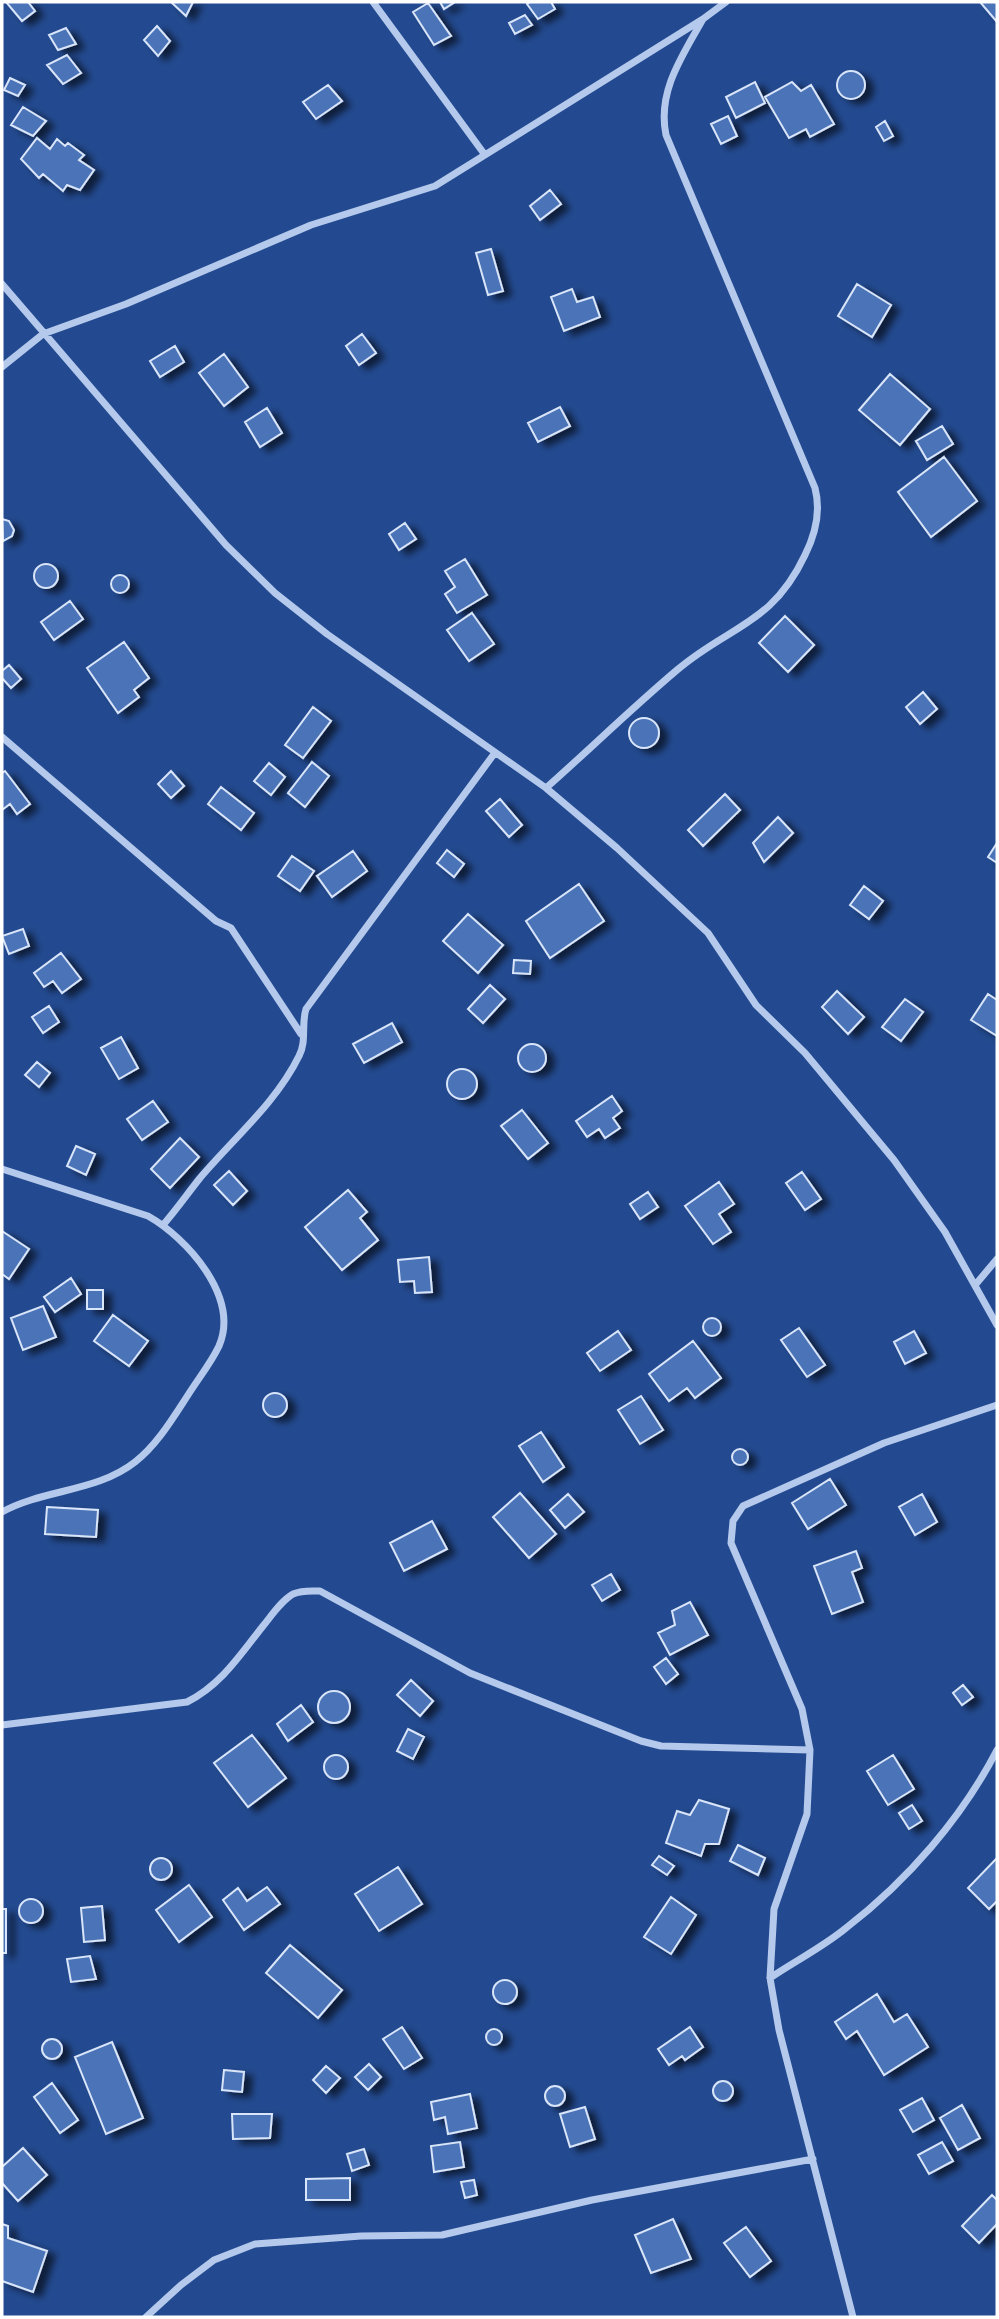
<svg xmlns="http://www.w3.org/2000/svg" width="999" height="2319" font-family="'Alegreya Sans',sans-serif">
<defs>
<filter id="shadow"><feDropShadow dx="8" dy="4.5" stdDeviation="3.5" flood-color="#0009"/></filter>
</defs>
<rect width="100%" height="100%" fill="#234a90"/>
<path fill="#4b73b7" stroke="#d9e5f9" stroke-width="2" filter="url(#shadow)" d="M6,2h22l7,9 -13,10z
M171,2h22l-7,14z
M440,2h15l-11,7z
M530,2h21l4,7 -17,10 -11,-15z
M980,2h17v20z
M428,3l23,33 -17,9 -21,-33z
M525,15l7,10 -17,9 -6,-11z
M157,26l13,15 -12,15 -14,-16z
M66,28l10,16 -18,6 -9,-15z
M67,55l14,18 -18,11 -16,-19z
M837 85a14 14 0 1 1 28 0a14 14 0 1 1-28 0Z
M10,78l15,7 -7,11 -14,-6z
M755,82l10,21 -29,15 -10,-21z
M792,82l9,9 10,-6 23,39 -24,13 -4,-8 -17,9 -24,-41z
M328,85l14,16 -26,18 -13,-17z
M23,107l23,14 -13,15 -22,-11z
M728,116l9,20 -16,8 -10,-20z
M885,121l8,15 -9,5 -8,-14z
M37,138l13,11 7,-10 8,7 3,-3 16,12 -5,5 15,10 -14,20 -13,-5 -4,6 -20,-17 -4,4 -18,-19z
M550,190l11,14 -21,16 -10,-14z
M491,249l12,42 -15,4 -12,-42z
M857,284l34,21 -19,32 -34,-21z
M572,289l5,13 16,-5 7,20 -36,14 -13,-34z
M362,334l14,19 -17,12 -13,-19z
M175,346l9,16 -24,15 -10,-16z
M224,354l24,33 -24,19 -25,-33z
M890,374l40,35 -30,36 -41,-35z
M560,407l10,19 -32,16 -10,-19z
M267,408l15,25 -22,14 -15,-25z
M942,426l11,18 -26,16 -11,-19z
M944,457l33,44 -46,36 -33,-45z
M2,519l7,2 5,9 -2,6 -9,5z
M405,523l11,16 -17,11 -10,-16z
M465,559l22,36 -30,18 -12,-19 10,-7 -10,-16z
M34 576a12 12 0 1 1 24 0a12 12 0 1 1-24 0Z
M111 584a9 9 0 1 1 18 0a9 9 0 1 1-18 0Z
M70,601l13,18 -29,21 -13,-18z
M472,613l22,31 -25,17 -22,-31z
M785,616l29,29 -26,27 -29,-29z
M124,642l25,36 -15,12 5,7 -21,16 -31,-45z
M9,665l12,14 -10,9 -9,-10v-7z
M923,692l14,17 -17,15 -14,-17z
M313,707l18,14 -28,37 -18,-13z
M629 733a15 15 0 1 1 30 0a15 15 0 1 1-30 0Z
M312,762l17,14 -24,31 -17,-14z
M269,763l16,14 -14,18 -17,-14z
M5,771l25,33 -13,10 -7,-10 -8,6v-37z
M171,771l13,15 -13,12 -13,-14z
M221,787l33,26 -13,17 -33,-26z
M725,794l15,16 -37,36 -15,-16z
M500,799l22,26 -13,12 -23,-26z
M778,817l15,16 -29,29 -11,-19z
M997,843v20l-9,-6z
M447,850l17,14 -10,13 -17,-14z
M353,851l14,20 -35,26 -15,-21z
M292,856l22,15 -14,20 -22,-15z
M579,884l25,37 -54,37 -24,-37z
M864,886l19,15 -14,18 -19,-14z
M468,914l35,31 -25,28 -35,-32z
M23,929l6,17 -20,8 -7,-18z
M61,953l20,26 -19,14 -9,-12 -9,6 -10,-14z
M514,960l17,1 -1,13 -17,-1z
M490,985l15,14 -22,24 -15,-14z
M837,991l27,26 -16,17 -26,-27z
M988,994l9,6v36l-26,-16z
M905,999l18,13 -22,29 -19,-14z
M49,1006l10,16 -16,11 -11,-16z
M392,1023l10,19 -38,21 -11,-19z
M121,1037l17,31 -19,11 -18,-31z
M518 1058a14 14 0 1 1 28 0a14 14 0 1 1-28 0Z
M37,1062l13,11 -11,14 -14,-12z
M447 1084a15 15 0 1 1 30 0a15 15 0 1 1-30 0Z
M612,1096l10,15 -9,7 7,10 -15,10 -6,-9 -12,8 -11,-16z
M153,1101l15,21 -26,18 -15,-21z
M522,1110l26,33 -20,16 -27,-33z
M180,1138l19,19 -29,31 -19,-19z
M76,1146l19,8 -9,21 -19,-9z
M229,1171l18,20 -14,14 -19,-20z
M802,1172l19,27 -16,11 -19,-27z
M719,1182l15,22 -15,10 12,18 -18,12 -28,-38z
M348,1190l19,22 -7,6 18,22 -36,30 -37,-43z
M648,1192l10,15 -18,12 -10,-15z
M2,1231l27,18 -20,30 -7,-5z
M429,1257l3,35 -17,1 -1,-12 -14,1 -2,-22z
M71,1278l10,16 -26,18 -11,-15z
M87,1290h16v19h-16z
M43,1306l13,31 -33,13 -12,-32z
M113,1315l35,26 -19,25 -35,-25z
M703 1327a9 9 0 1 1 18 0a9 9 0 1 1-18 0Z
M799,1328l26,37 -18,12 -26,-37z
M618,1331l13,19 -31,21 -13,-18z
M914,1331l12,22 -21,11 -11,-22z
M693,1341l28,37 -26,20 -8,-10 -18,13 -20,-27z
M263 1405a12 12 0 1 1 24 0a12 12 0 1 1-24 0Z
M641,1396l22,34 -23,14 -22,-34z
M541,1432l23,35 -21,15 -24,-36z
M732 1457a8 8 0 1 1 16 0a8 8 0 1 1-16 0Z
M830,1479l16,26 -38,24 -16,-26z
M520,1493l36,41 -27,24 -36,-41z
M568,1494l16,18 -19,16 -15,-18z
M922,1494l15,28 -22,13 -16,-28z
M47,1507l51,3 -2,27 -51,-3z
M432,1521l15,28 -43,22 -14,-28z
M856,1551l6,17 -10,4 11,30 -31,12 -18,-48z
M611,1574l9,16 -18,11 -10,-16z
M690,1602l18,33 -38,20 -12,-22 17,-8 -3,-14z
M666,1658l12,16 -12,10 -12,-17z
M411,1680l22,21 -13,15 -23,-21z
M963,1685l10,12 -11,8 -9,-12z
M318 1707a16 16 0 1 1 32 0a16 16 0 1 1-32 0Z
M301,1705l12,17 -25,19 -11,-17z
M408,1729l16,8 -11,22 -16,-8z
M252,1735l34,43 -38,29 -34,-44z
M893,1755l21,34 -26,16 -21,-34z
M324 1767a12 12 0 1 1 24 0a12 12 0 1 1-24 0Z
M699,1800l30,9 -10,35h-14l-4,12 -35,-13 11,-32 13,4z
M912,1805l10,16 -13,8 -10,-16z
M738,1845l27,13 -7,17 -28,-14z
M659,1856l15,10 -7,9 -15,-10z
M997,1858v43l-8,8 -21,-21z
M150 1869a11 11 0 1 1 22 0a11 11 0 1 1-22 0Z
M398,1867l24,37 -43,27 -24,-37z
M189,1885l23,32 -33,25 -23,-32z
M267,1887l13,17 -36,26 -21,-30 15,-12 9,13z
M671,1897l25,18 -25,39 -27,-17z
M19 1911a12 12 0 1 1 24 0a12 12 0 1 1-24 0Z
M102,1906l3,34 -21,2 -3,-34z
M2,1909h4v44h-4z
M290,1945l52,45 -24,28 -52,-45z
M90,1956l6,23 -25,3 -4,-23z
M493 1992a12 12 0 1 1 24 0a12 12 0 1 1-24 0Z
M877,1994l17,28 13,-8 21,33 -44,28 -27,-44 -11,8 -11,-17z
M402,2027l20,31 -18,11 -21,-30z
M690,2027l13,20 -18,13 -3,-4 -13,9 -11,-16z
M486 2037a8 8 0 1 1 16 0a8 8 0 1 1-16 0Z
M42 2049a10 10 0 1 1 20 0a10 10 0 1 1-20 0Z
M112,2042l31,76 -37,16 -31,-77z
M369,2064l12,13 -13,13 -13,-13z
M326,2066l14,12 -14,15 -13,-13z
M224,2070l20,2 -2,20 -20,-2z
M713 2091a10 10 0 1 1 20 0a10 10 0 1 1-20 0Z
M52,2083l26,37 -18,13 -26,-36z
M545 2096a10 10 0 1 1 20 0a10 10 0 1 1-20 0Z
M470,2094l7,34 -29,6 -3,-17 -11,3 -3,-18z
M922,2098l12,22 -21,12 -13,-22z
M962,2105l18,33 -22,12 -18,-32z
M585,2107l10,32 -25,8 -10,-33z
M232,2114h40l-2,24 -37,1z
M460,2142l4,25 -30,5 -3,-26z
M942,2142l11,19 -24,13 -11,-19z
M23,2148l24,27 -29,26 -16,-18v-16z
M364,2149l5,16 -17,6 -5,-17z
M350,2178v22h-44v-21z
M474,2180l3,15 -12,3 -4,-16z
M992,2195l5,5v24l-18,19 -17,-17z
M673,2219l18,40 -40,14 -16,-38z
M2,2224l6,2v12l39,13 -14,41 -31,-11z
M746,2227l25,34 -21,16 -26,-34z"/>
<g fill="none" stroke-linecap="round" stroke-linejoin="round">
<path stroke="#b4c9ec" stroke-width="7" d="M373,2l112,153
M703,19l23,-17
M2,284l224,261 49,48 52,41 219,154 71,60 91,85 48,72 49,48 89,107 51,72 52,93
M2,367l41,-33 83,-30 185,-79 124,-39 268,-167c-21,37 -46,73 -37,116l149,353c6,23 1,45 -10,67 -33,70 -75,70 -128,115 -45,38 -87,79 -131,118
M2,737l214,184 15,7 70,106
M2,1169l146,47c39,22 92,81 71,130 -8,17 -21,33 -31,49 -15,23 -31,50 -53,67 -38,30 -91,27 -133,50
M163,1225c13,-15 25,-32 37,-47 33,-39 76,-75 99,-122 8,-15 2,-31 7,-47l188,-255
M976,1284l21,-25
M2,1725l185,-23c34,-17 53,-47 76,-76 9,-11 18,-25 30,-32 9,-4 17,-3 27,-3l150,82 171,68 20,5 149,4 -3,64 -33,95 -4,69 9,52 74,287
M810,1750l-8,-41 -71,-166 2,-22 10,-15 141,-63 113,-38
M770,1978c25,-17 53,-31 76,-50 61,-47 116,-110 151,-178
M146,2317l35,-32 33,-25 41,-16 106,-8 81,-1 150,-35 221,-41"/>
</g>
<rect width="999" height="2319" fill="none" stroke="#ffffff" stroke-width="7"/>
</svg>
